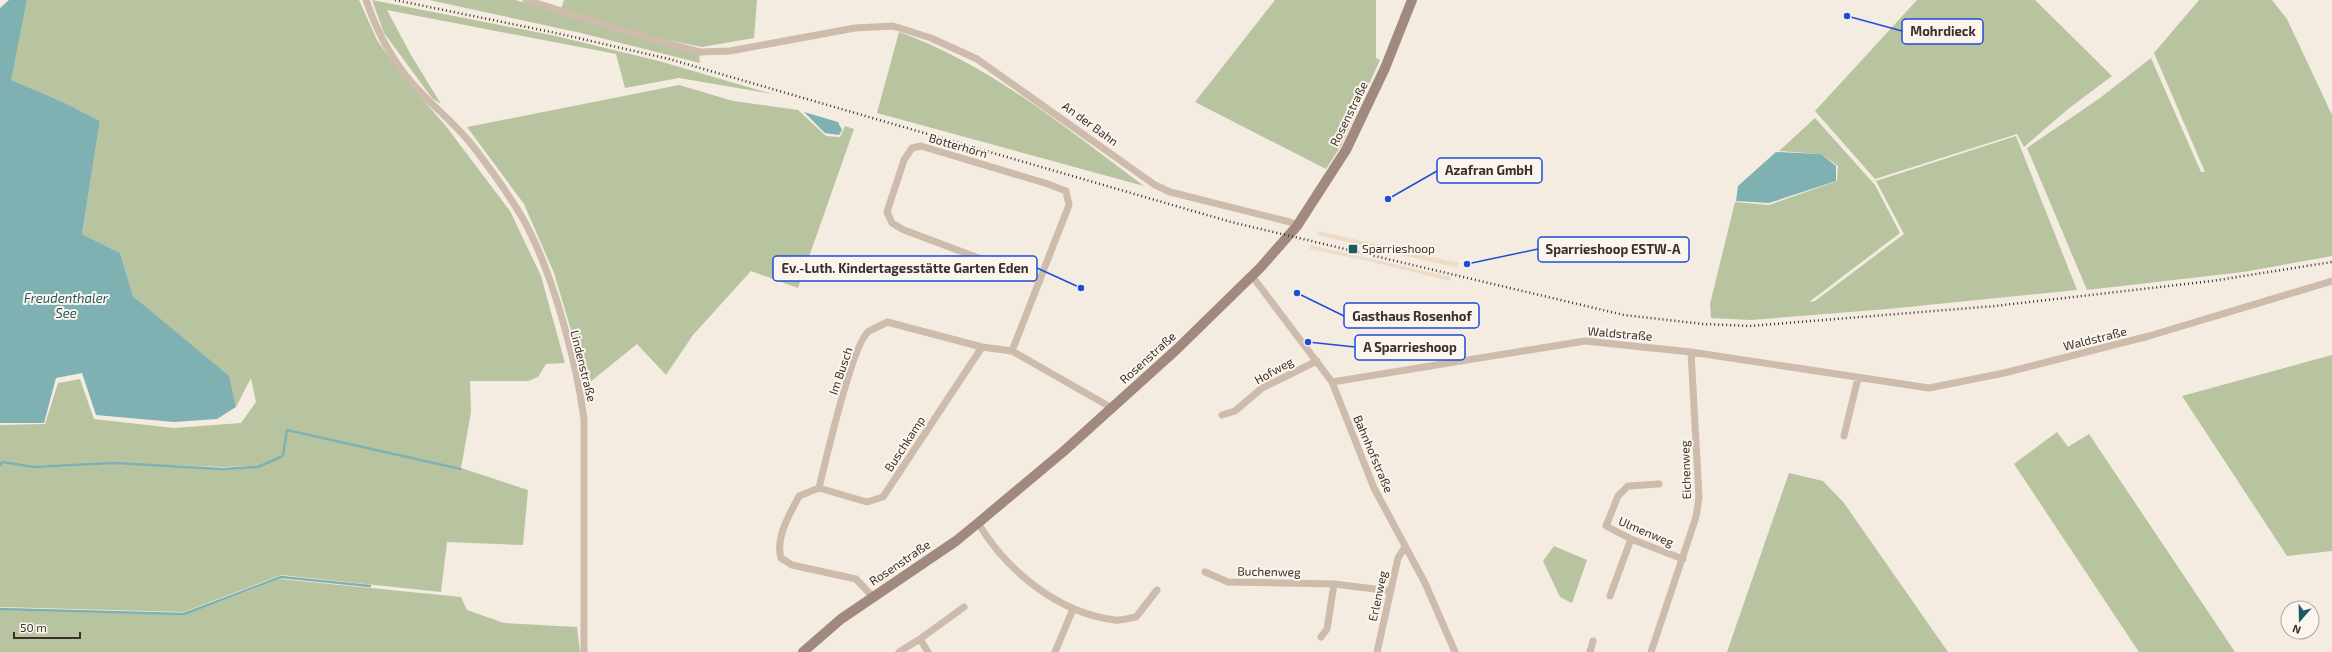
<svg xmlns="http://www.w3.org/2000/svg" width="2332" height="652" font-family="'Exo 2',sans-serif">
<rect width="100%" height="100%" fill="#f4ebe1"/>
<path fill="#b8c4a0" d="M27,0h332l18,40 26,37 42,48 65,86 31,65 24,87 -19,1 -8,13 -10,4h-58l1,31 -10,56 67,22 -5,55 -76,-3 -6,50 -160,-17 -97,37 -184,-5v-139l3,-5 31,5 80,-4 107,5 37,-2 26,-10 4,-26 172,39 1,-1 -174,-40 -5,27 -24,10 -36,1 -107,-4 -81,3 -32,-5 -2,3v-39l45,-1 13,-41 22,-4 14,40 80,9 67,-5 15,-21 -5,-24 -15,29 -8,-31 -95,-80 -13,-43 -38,-19 18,-113 -35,-18 -55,-23z
M372,0l184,36 103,25 113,33 -93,-16 -54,10 -9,-34 -229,-44 24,45 30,49 -9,-6 -48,-65z
M429,0h86l184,54 1,9 -119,-30z
M564,0h193l-3,38 -52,9 -49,-10 -92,-28z
M1275,0h101v58l4,2 -39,86 -15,23 -131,-67z
M1917,0h118l77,76 -44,33 -44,38 -7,-13 -142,45 -60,-68z
M2199,0h73l15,19 45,96v141l-89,16 -156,18 -60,-142 73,-50 51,-40 50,114h4l-51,-119z
M899,32c92,33 168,97 245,154l-267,-73z
M679,85l54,16 65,9 28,26 14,1 5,-11 9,3 -56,159 -47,-17 -58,64 -27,40 -29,-31 -53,43 2,-7 -32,-107 -30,-69 -57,-77z
M1815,118l60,67 25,48 -91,69 6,-1 89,-67 -28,-53 140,-45 61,154 -189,19 -137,11 -40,-2 -1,-14 25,-102 34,3 68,-24 1,-15 -17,-12 -42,-3z
M2332,355v196l-45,5 -105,-160z
M2057,432l11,15 21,-13 146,218h-96l-125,-188z
M1789,473l34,8 21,22 104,149h-221z
M1554,546l33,14 -15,43 -12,-6 -17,-36z
M280,579l181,18 6,13 37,13 73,4 3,25h-580v-42l184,5z"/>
<path fill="#ecdcc8" d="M1318,231l141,32 -1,5 -141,-33z
M1310,245l141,32 -1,4 -86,-21 -55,-11z"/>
<path fill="#7fb0b2" d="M9,0h18l-16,80 54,23 35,18 -18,113 38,19 13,43 96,80 7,31 -19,12 -43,3 -78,-7 -14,-42 -26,5 -12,45h-44v-415z
M804,112l34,10 4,8 -3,5 -14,-2z
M1776,152l45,2 15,12v15l-67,22 -33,-2 2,-15z"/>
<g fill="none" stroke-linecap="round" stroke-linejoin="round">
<path stroke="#7fb0b2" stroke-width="2.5" d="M0,466l2,-4 32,5 80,-4 108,6 36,-2 25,-11 4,-26 173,39
M0,609l184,5 97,-37 89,9"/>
<path stroke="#cdbbac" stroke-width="7" d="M366,0c10,29 22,53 41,77 19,24 45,43 65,68 18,23 35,47 50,72 30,53 54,142 62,202v233
M526,0l128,40 46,12 30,-1 125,-23 38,-2 38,12 46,21 178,126 15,7 120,30 7,4
M1252,276l80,106 42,106 51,95 30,69
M1012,351l57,-146 -3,-14 -18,-7 -127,-38 -9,2 -8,12 -17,52 5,11 12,7 136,51
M1332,382l253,-41 106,11 238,36 75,-15 145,-37 183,-55
M1222,415l13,-4 27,-23 55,-27
M1844,436l14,-58
M1659,484l-31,2 -10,10 -12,30 25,13 52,20
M819,488l48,14 16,-5 99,-150
M978,523c29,48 80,90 137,97 6,1 14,-2 21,-3l21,-27
M1205,572l23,10 106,2 57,7
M1610,596l21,-57
M873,597l-17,-18 -64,-14 -11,-7c-6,-21 9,-44 18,-62l20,-8c6,-25 33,-143 49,-156 5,-4 13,-6 19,-10l95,25 30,4 100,57
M1321,637l6,-8 7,-45
M920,639l44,-32
M899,652l21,-13 8,13
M1055,652l18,-43
M1377,652l21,-94 7,-11
M1590,652l3,-11
M1651,652l45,-135 3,-20 -8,-145"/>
<path stroke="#a18a7d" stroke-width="10" d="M803,652l38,-33 115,-78 22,-18 86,-72 112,-101 84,-82 37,-42 49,-76 39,-82 27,-68"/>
<path stroke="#3b302b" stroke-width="2.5" stroke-dasharray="1 3" stroke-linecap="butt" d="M395,0l161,33 113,26 562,163 393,93 79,9 47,2 245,-20 217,-25 120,-19"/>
</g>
<rect fill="#1f5a5e" stroke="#fbf5ee" stroke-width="1.5" x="1348" y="244" width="10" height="10" rx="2"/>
<g text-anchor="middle" stroke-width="4" stroke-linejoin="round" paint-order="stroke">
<g font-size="12" fill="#3b302b" stroke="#fbf5ee">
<text transform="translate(1349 114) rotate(-64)" y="4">Rosenstraße</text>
<text transform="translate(1090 124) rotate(36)" y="4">An der Bahn</text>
<text transform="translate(958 146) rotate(16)" y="4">Botterhörn</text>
<text transform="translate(1620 334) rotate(5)" y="4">Waldstraße</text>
<text transform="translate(2095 339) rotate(-14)" y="4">Waldstraße</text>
<text transform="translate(1148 358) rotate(-42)" y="4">Rosenstraße</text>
<text transform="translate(583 366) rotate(76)" y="4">Lindenstraße</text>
<text transform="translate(841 371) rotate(-71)" y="4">Im Busch</text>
<text transform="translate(1274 371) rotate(-29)" y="4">Hofweg</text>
<text transform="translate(905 444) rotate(-57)" y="4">Buschkamp</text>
<text transform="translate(1373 454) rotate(67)" y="4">Bahnhofstraße</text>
<text transform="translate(1686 470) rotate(-92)" y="4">Eichenweg</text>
<text transform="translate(1646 532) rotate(23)" y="4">Ulmenweg</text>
<text transform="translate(900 563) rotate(-34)" y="4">Rosenstraße</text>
<text transform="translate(1269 572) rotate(1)" y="4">Buchenweg</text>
<text transform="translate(1378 596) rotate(-78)" y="4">Erlenweg</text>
</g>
<g font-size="12" fill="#3b302b" stroke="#fbf5ee" text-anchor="start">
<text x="1362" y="253">Sparrieshoop</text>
</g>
<g font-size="13" font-style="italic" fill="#1f5a5e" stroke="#fbf5ee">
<text x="66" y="303">Freudenthaler<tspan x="66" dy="15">See</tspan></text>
</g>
</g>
<path fill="none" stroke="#1d4ed8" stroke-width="1.5" d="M1847 16L1902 31M1388 199L1437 171M1467 264L1538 249M1081 288L1037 268M1297 293L1344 316M1308 342L1355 347"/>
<g fill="#1d4ed8" stroke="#fbf5ee" stroke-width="1.5">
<circle cx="1847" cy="16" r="4"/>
<circle cx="1388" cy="199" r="4"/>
<circle cx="1467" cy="264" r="4"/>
<circle cx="1081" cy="288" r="4"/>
<circle cx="1297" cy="293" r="4"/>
<circle cx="1308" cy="342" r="4"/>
</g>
<g fill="#fbf5ee" stroke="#1d4ed8" stroke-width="1.5">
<rect x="1902" y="19" width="81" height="25" rx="4"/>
<rect x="1437" y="158" width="105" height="25" rx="4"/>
<rect x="1538" y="237" width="151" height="25" rx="4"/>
<rect x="773" y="256" width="264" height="25" rx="4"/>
<rect x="1344" y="303" width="135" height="25" rx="4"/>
<rect x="1355" y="335" width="110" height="25" rx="4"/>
</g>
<g font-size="13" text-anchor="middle" font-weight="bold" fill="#3b302b">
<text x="1943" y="36">Mohrdieck</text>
<text x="1489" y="175">Azafran GmbH</text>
<text x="1613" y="254">Sparrieshoop ESTW-A</text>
<text x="905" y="273">Ev.-Luth. Kindertagesstätte Garten Eden</text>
<text x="1412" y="321">Gasthaus Rosenhof</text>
<text x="1410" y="352">A Sparrieshoop</text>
</g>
<g transform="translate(2300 620) rotate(200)"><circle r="19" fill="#fbf5ee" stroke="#aea6a0"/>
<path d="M0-3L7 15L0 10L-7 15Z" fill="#1f5a5e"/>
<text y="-6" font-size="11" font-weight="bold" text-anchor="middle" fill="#3b302b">N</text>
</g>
<path d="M14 632v6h66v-6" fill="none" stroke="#3b302b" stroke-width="2"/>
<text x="20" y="632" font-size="12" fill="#3b302b" stroke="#fbf5ee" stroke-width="3" paint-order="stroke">50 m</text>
</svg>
